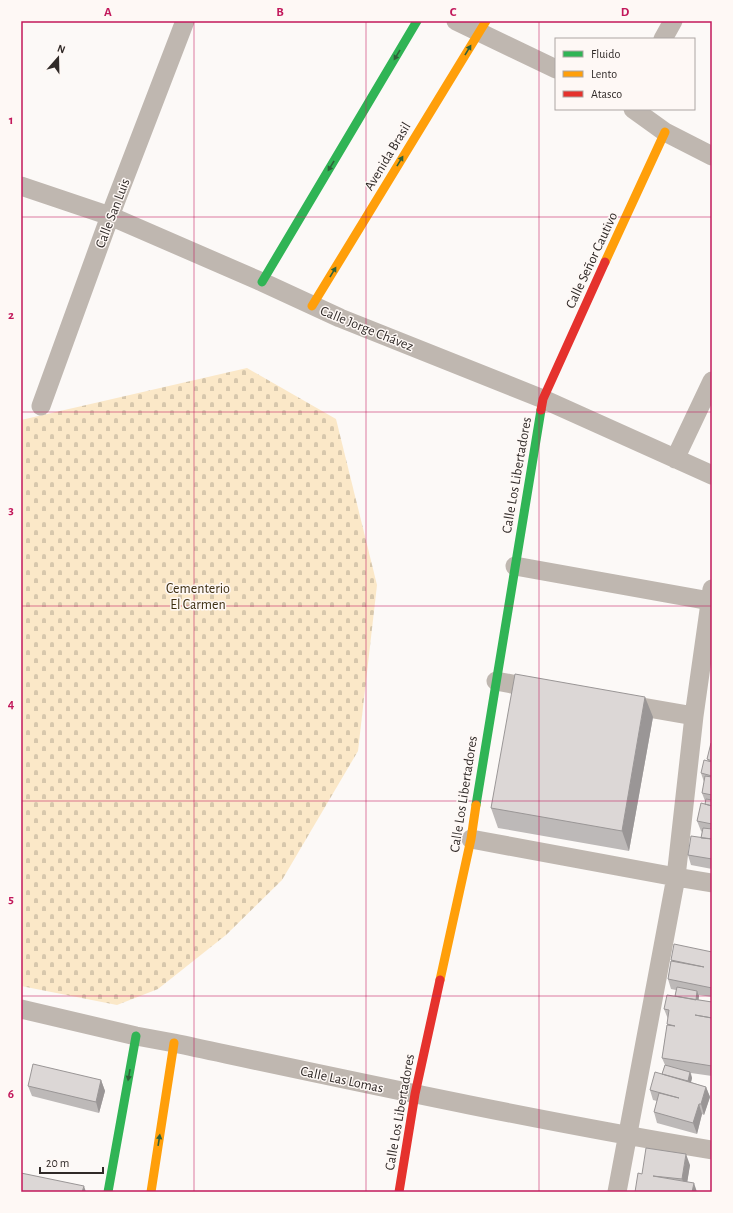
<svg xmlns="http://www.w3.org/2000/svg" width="733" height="1213" font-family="'Alegreya Sans',sans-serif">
<defs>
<pattern id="cemetery-stones" width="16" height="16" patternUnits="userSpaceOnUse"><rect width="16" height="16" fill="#fbe8c8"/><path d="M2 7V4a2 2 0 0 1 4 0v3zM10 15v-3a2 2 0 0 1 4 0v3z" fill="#d7c7ac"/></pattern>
</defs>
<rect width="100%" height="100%" fill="#fcf9f7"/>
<path fill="url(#cemetery-stones)" d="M247,368l89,51 41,166 -19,166 -76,129 -56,55 -68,54 -41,16 -96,-19v-566z"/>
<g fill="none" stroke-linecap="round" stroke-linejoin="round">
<path stroke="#bfb7b0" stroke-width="19" d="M456,21l100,48
M663,39l10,-18
M633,109l32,23 47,24
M21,186l89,30 152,66 78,36 203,81 169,76
M41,406l69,-190 75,-195
M675,459l37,-78
M515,566l195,35
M496,681l42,8
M625,704l69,12
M471,839l205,38 36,6
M21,1009l115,27 38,7c179,38 358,77 538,107
M617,1192l59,-315 18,-161 18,-127"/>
<path stroke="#30b455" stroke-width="9" d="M262,282l155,-261
M476,805l65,-395
M108,1192l28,-156"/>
<path stroke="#ff9f0a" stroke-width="9" d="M605,262l60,-130
M312,306l174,-285
M440,980l31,-141 5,-34
M151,1192l23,-149"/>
<path stroke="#e5322d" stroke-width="9" d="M541,410l2,-11 62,-137
M399,1192l16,-98 25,-114"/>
</g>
<path fill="#bdb9b8" d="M653,717l-24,134 -131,-23 -7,-20z
M712,744v125l-21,-4 -3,-10 13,-17 1,-6 -1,-1 -4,-10 8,-17v-3l-3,-8 2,-11 -3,-9 7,-12 -1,-2z
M712,952v45l-13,-2v5l13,2v74l-21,-3 1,5 -1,4 15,5 4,10 -6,18 -2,-1 -5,20 -40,-11 -3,-11 3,-11 -4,-1 -3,-10 12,-16 3,-9 -3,-7 6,-39 -4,-10 11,-13 1,-6 -5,-1 -3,-10 3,-18v-1z
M101,1080l4,11 -6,22 -67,-17 -4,-10z
M690,1165l-3,17 -45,-8z"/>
<path fill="#9a9696" d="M645,697l8,20 -24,134 -7,-20z
M697,991l2,5 -3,13 -1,-5z
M690,1072l2,6 -3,12 -2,-6z
M101,1080l4,11 -6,22 -3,-11z
M706,1087l4,10 -6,18 -3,-11z
M699,1104l3,10 -5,20 -4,-11z
M686,1154l4,11 -4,25 -4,-11z
M694,1183l3,9h-5z
M84,1186l2,6h-4z"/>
<path fill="#dcd7d6" stroke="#9a9696" d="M515,674l130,23 -23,134 -131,-23z
M711,743l1,1v17l-5,-2z
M704,760l8,2v14l-11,-3z
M705,776l7,1v18l-10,-2z
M706,799l6,1v6l-7,-2z
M701,803l11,3v18l-15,-3z
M703,828l9,1v10l-11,-1z
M691,836l21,3v20l-24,-4z
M674,944l38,8v36l-44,-9 3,-18 33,6 -33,-7z
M677,987l20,4 -1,9 -21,-4z
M667,995l45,7v16l-17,-3 17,3v48l-50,-8 5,-33 8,1 -8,-2 2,-14 -5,-1z
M33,1064l68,16 -5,22 -68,-16z
M665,1065l25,7 -2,9 -26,-7z
M655,1072l51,15 -5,17h-2l-6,19 -39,-11 5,-19 20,5 -29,-8z
M646,1148l40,6 -4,25 -29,-3 41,7 -2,9h-57l3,-19 4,1z
M21,1173l63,13 -2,6h-61z"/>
<defs><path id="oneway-solid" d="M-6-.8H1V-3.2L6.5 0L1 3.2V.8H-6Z"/></defs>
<g fill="#30613a">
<use href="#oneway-solid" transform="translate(468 50) rotate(-59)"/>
<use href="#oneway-solid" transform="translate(397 55) rotate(121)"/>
<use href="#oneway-solid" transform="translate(400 161) rotate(-59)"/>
<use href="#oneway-solid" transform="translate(331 166) rotate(121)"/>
<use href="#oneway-solid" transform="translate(333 272) rotate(-59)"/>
<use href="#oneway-solid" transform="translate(129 1075) rotate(100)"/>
<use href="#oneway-solid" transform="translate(159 1140) rotate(-81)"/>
</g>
<path fill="none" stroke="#c2185b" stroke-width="1" stroke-opacity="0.55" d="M194,21v1171M366,21v1171M539,21v1171M21,217h691M21,412h691M21,606h691M21,801h691M21,996h691"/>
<g text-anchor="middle" stroke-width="3" stroke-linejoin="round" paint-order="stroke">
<g font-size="14" fill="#302a28" stroke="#fef8f5">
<text transform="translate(387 156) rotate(-59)" y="5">Avenida Brasil</text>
<text transform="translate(112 213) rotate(-69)" y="5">Calle San Luis</text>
<text transform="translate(591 260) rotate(-65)" y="5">Calle Señor Cautivo</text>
<text transform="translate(367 328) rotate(22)" y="5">Calle Jorge Chávez</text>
<text transform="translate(516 475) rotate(-80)" y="5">Calle Los Libertadores</text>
<text transform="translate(463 794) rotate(-81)" y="5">Calle Los Libertadores</text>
<text transform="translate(342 1079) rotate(12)" y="5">Calle Las Lomas</text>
<text transform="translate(399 1112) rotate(-80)" y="5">Calle Los Libertadores</text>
</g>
<g font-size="14" fill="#3e2f11" stroke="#fef8f5">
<text x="198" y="593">Cementerio<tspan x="198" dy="16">El Carmen</tspan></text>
</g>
</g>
<rect width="733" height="1213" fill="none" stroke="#fef8f5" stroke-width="44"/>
<rect x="555" y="38" width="140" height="72" fill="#fef8f5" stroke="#aca6a3"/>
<rect x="563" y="51" width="20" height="6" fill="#30b455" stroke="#aca6a3"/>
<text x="591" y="58" font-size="12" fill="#302a28">Fluido</text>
<rect x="563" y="71" width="20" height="6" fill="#ff9f0a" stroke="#aca6a3"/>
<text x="591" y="78" font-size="12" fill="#302a28">Lento</text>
<rect x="563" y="91" width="20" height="6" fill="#e5322d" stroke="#aca6a3"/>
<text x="591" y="98" font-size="12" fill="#302a28">Atasco</text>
<g transform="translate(58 58) rotate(20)" stroke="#fef8f5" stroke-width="3" paint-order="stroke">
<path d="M0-3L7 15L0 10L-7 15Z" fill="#302a28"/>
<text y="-6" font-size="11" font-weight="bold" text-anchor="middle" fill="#302a28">N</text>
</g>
<path d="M40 1167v6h63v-6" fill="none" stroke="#302a28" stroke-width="2"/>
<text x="46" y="1167" font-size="12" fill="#302a28" stroke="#fef8f5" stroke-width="3" paint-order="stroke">20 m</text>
<rect x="22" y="22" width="689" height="1169" fill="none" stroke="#c2185b" stroke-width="1.5"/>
<g font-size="13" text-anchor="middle" font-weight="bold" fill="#c2185b">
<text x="108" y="16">A</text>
<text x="280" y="16">B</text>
<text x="453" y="16">C</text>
<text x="625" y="16">D</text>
<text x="11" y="124">1</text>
<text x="11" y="319">2</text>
<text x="11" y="514">3</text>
<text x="11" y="708">4</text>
<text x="11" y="903">5</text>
<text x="11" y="1098">6</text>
</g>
</svg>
